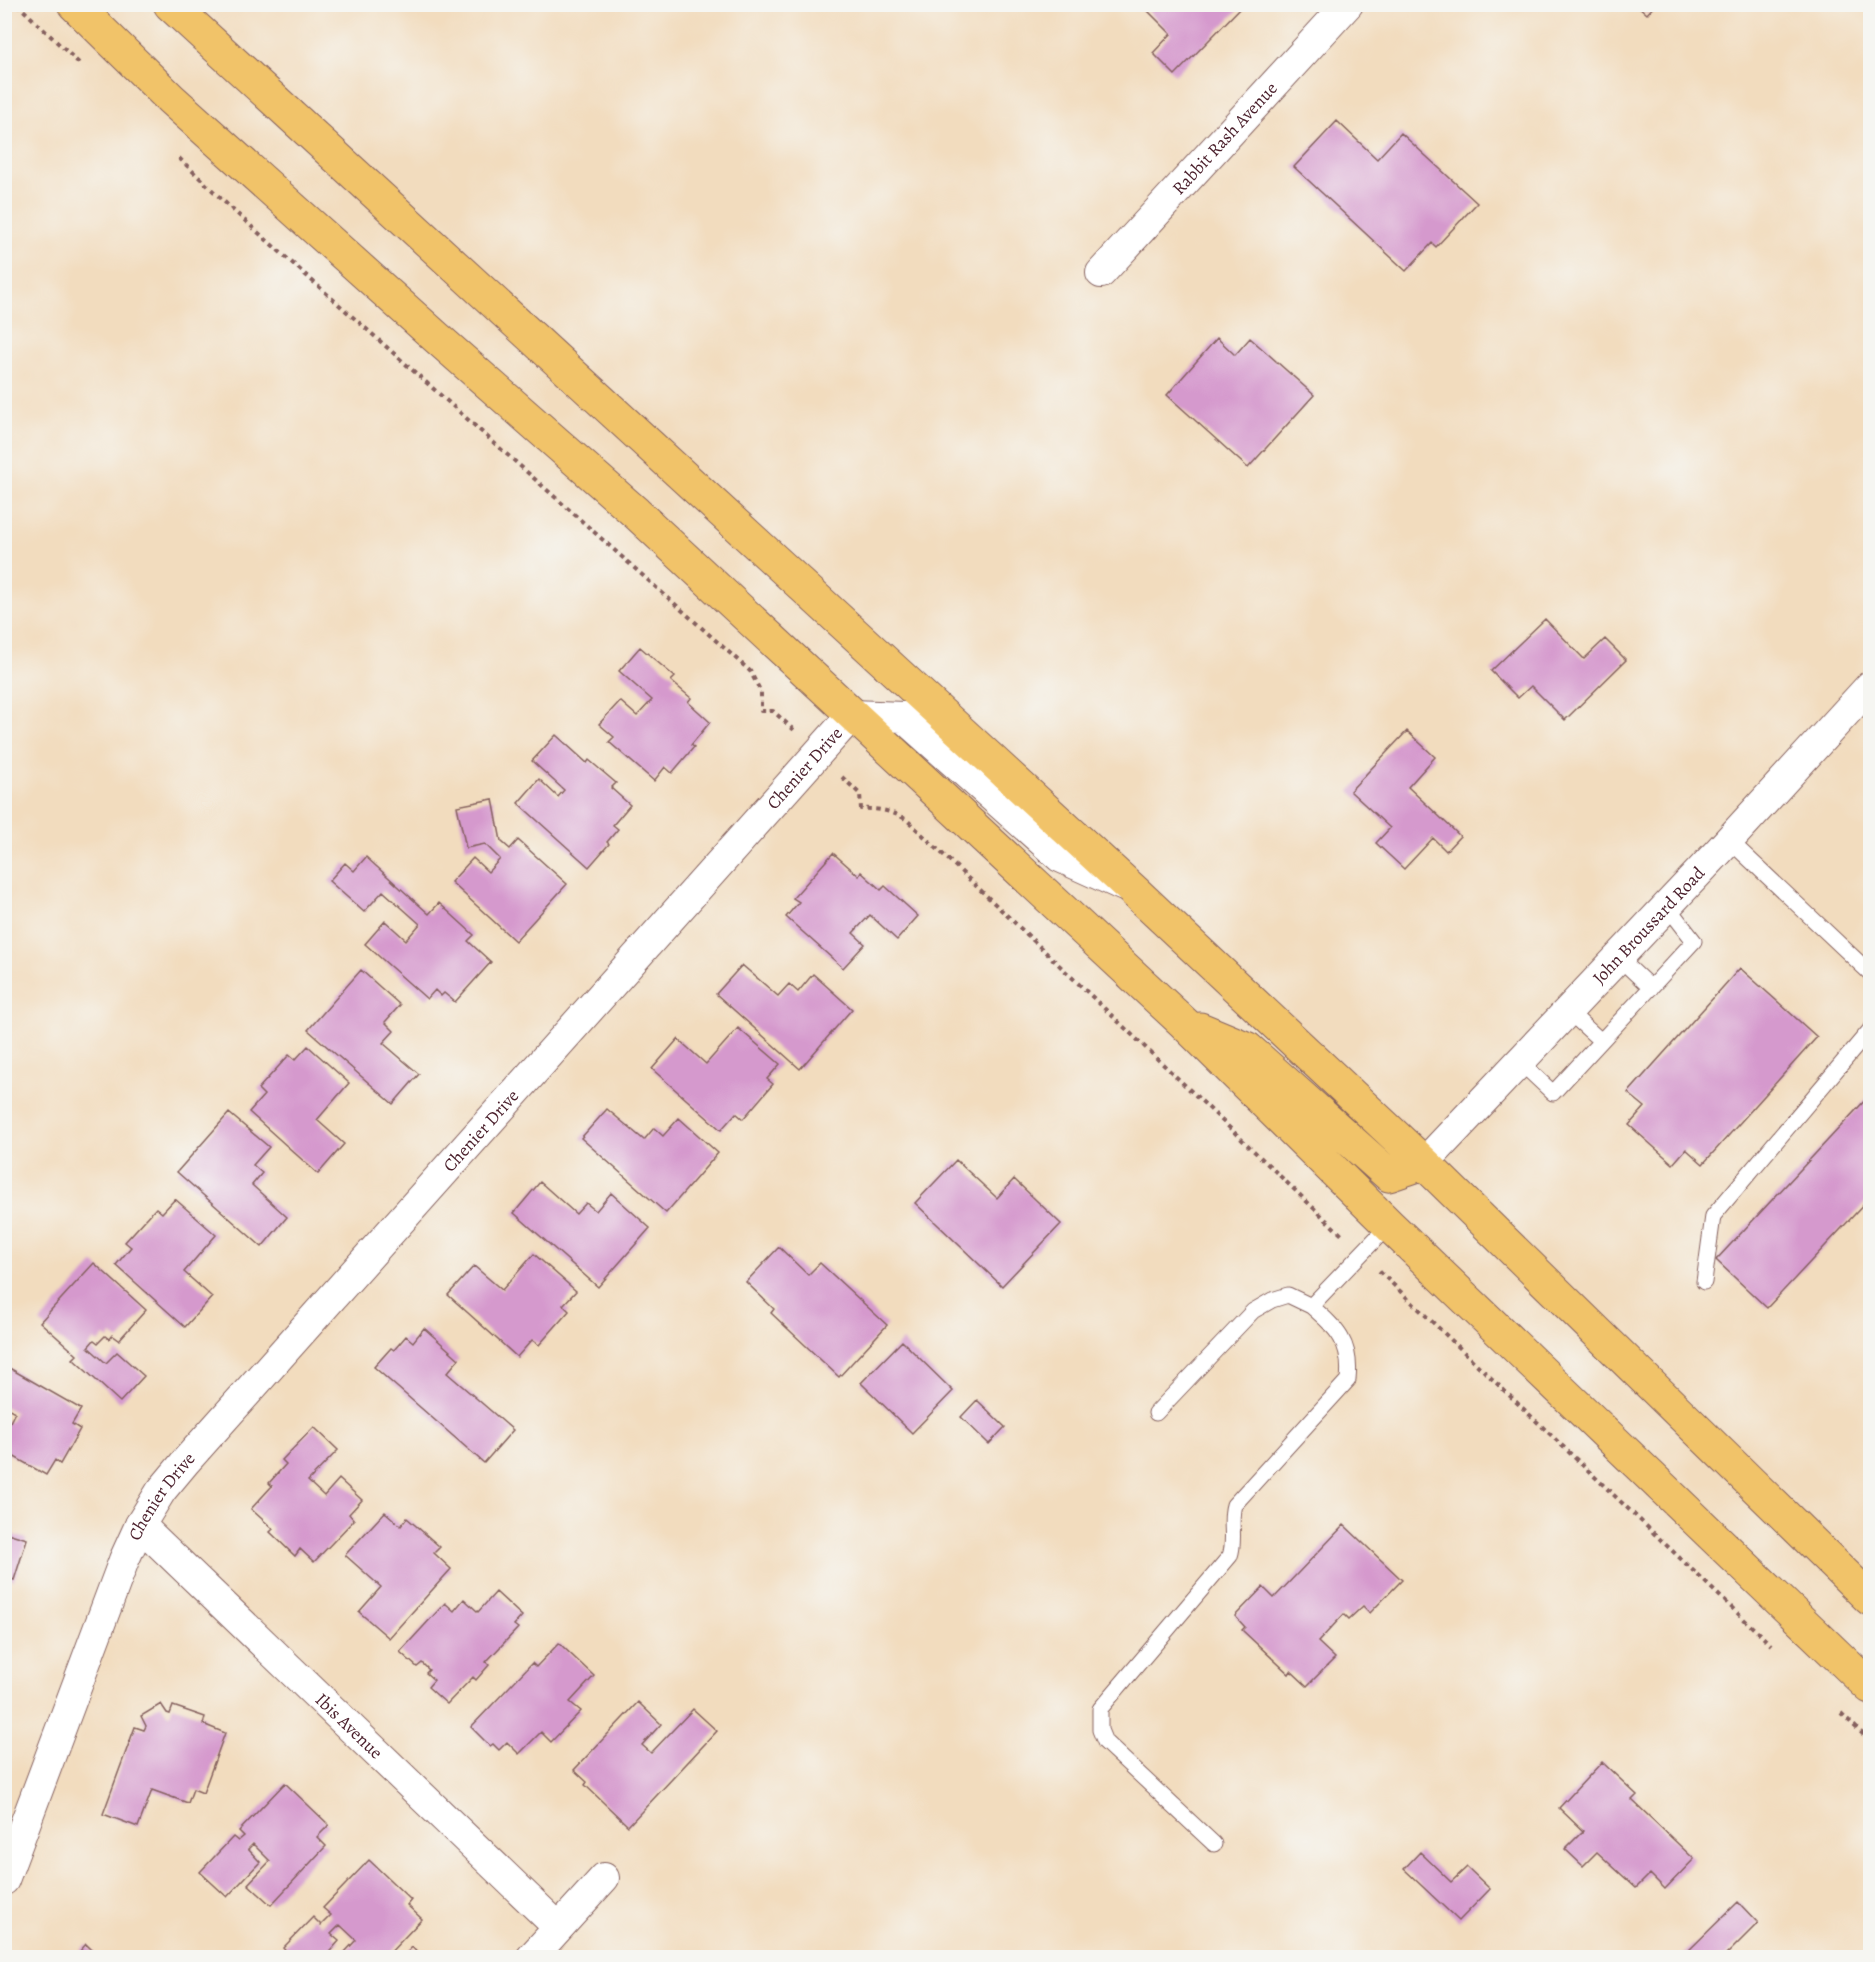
<svg xmlns="http://www.w3.org/2000/svg" width="1875" height="1962" font-family="Alegreya,serif">
<rect width="100%" height="100%" fill="#f6f6f2"/>
<filter id="ink" filterUnits="userSpaceOnUse"><feTurbulence type="fractalNoise" baseFrequency=".0167" numOctaves="2"/><feDisplacementMap in="SourceGraphic" scale="12" xChannelSelector="R" yChannelSelector="G"/><feConvolveMatrix kernelMatrix="1 2 1 2 8 2 1 2 1" color-interpolation-filters="sRGB"/></filter>
<filter id="wash" filterUnits="userSpaceOnUse"><feTurbulence type="fractalNoise" baseFrequency=".008" numOctaves="4" result="noise"/><feDisplacementMap in="SourceGraphic" scale="24" xChannelSelector="R" yChannelSelector="G"/><feGaussianBlur stdDeviation="1.35" result="paint"/><feColorMatrix in="noise" values="0 0 0 0 0 0 0 0 0 0 0 0 0 0 0 0 0 1.4 0 .05"/><feComposite in="paint" operator="in"/></filter>
<g filter="url(#wash)">
<rect width="100%" height="100%" fill="#f2dcbe"/>
<g id="blocks">
<path fill="#d599cd" d="M1141,4h103l-69,71 -22,-22 18,-19z
M1636,4h20l-9,10z
M1337,121l40,38 24,-26 76,70 -41,44 -4,-4 -26,28 -112,-104z
M1217,338l18,17 15,-17 64,57 -66,73 -81,-73z
M1545,619l39,40 21,-20 21,21 -61,60 -34,-34 -13,12 -27,-27z
M640,647l35,30 -4,4 20,17 -3,4 22,20 -19,23 3,2 -22,26 -7,-6 -11,14 -45,-39 5,-5 -15,-13 21,-23 17,15 15,-16 -33,-29z
M1407,731l28,26 -27,30 52,49 -14,15 -13,-13 -29,31 -28,-26 14,-15 -40,-37z
M556,735l31,28 2,-3 27,23 -5,5 19,17 -17,20 5,4 -11,13 2,2 -20,23 -71,-64 21,-24 19,18 6,-7 -32,-29z
M493,799l8,42 9,8 8,-9 49,44 -52,57 -64,-59 22,-24 15,14 12,-13 -15,-15 -19,4 -9,-42z
M833,853l26,23 2,-4 20,18 4,-4 33,30 -21,24 -27,-25 -17,18 12,11 -22,24 -57,-51 13,-15 -6,-4z
M366,857l63,57 10,-11 35,32 -6,6 23,21 -36,40 -11,-9 -3,3 -6,-6 -8,9 -62,-55 20,-23 21,19 14,-16 -37,-33 -19,21 -35,-31 16,-18 9,8z
M742,965l36,31 11,-12 9,8 15,-18 39,35 -52,60 -84,-75z
M1740,968l77,69 -114,127 -17,-15 -13,15 -44,-39 16,-18 -17,-14z
M361,970l39,35 -15,17 9,9 -11,12 36,31 -26,30 -85,-74z
M738,1028l42,36 -13,15 6,5 -30,35 -7,-6 -15,17 -69,-61 26,-30 28,25z
M308,1046l41,37 -32,37 27,24 -26,30 -69,-62 15,-17 -6,-6 31,-34 6,5z
M1870,1095v103l-103,110 -51,-48z
M607,1109l37,31 10,-12 9,8 16,-18 39,35 -52,60 -85,-75z
M229,1113l40,34 -16,18 9,8 -10,12 35,32 -25,30 -85,-75z
M956,1160l41,38 17,-19 47,45 -59,62 -87,-83z
M540,1182l36,32 10,-11 10,8 15,-18 39,35 -52,59 -84,-74z
M175,1199l41,36 -32,37 28,25 -27,30 -69,-62 15,-18 -6,-5 31,-34 6,5z
M779,1247l29,28 12,-12 67,62 -48,52 -68,-64 3,-4 -28,-27z
M534,1254l42,37 -13,14 6,6 -30,34 -7,-5 -15,17 -69,-62 26,-29 28,24z
M94,1263l52,47 -27,30 -7,-5 -3,4 -4,-3 -7,7 -4,-3 -6,7 18,16 11,-11 27,24 -24,26 -47,-43 4,-4 -37,-33z
M424,1328l35,31 -12,14 66,57 -29,33 -110,-96 17,-19 3,2 12,-14 7,6z
M902,1341l51,50 -41,42 -51,-50z
M4,1365l77,44 -9,15 8,5 -20,35 -5,-4 -9,15 -42,-24v-31l6,2 5,-10 -11,-6z
M977,1400l28,27 -16,17 -28,-27z
M314,1427l24,23 -30,31 16,15 15,-17 23,21 -13,14 5,6 -40,42 -14,-13 -5,7 -25,-24 3,-3 -22,-20 21,-23 -3,-3 17,-19 -4,-4z
M385,1512l16,14 6,-8 33,29 -6,6 17,16 -62,69 -30,-26 22,-25 -36,-32z
M1344,1525l58,55 -32,33 -7,-7 -14,13 -5,-5 -26,28 17,16 -28,28 -16,-15 -2,3 -47,-44 3,-3 -10,-11 28,-29 11,11z
M4,1532l23,7 -13,41 -10,-3z
M496,1592l26,24 -8,9 4,3 -32,34 3,3 -13,15 -3,-3 -26,27 -19,-17 6,-7 -8,-7 3,-3 -7,-7 -5,4 -17,-15 45,-49 9,8 10,-12 14,13z
M559,1643l35,33 -24,26 11,9 -30,31 -10,-10 -22,22 -12,-12 -8,8 -6,-6 -3,2 -19,-19 61,-64 4,4z
M638,1702l23,22 -19,21 9,8 42,-44 24,22 -89,95 -43,-41 2,-3 -13,-12z
M161,1704l6,9 3,1 3,-8 32,11 -2,7 22,9 -22,60 -10,-4 -5,14 -36,-13 -14,37 -35,-13 32,-87 9,3 2,-4 -5,-10z
M1602,1762l35,33 -5,5 62,59 -29,30 -15,-15 -14,14 -39,-36 -14,14 -18,-17 18,-18 -24,-23z
M285,1783l44,42 -12,12 9,9 -55,59 -23,-21 22,-23 -17,-17 -5,5 12,13 -33,35 -27,-25 33,-35 5,4 6,-5 -5,-5z
M1420,1852l31,30 16,-15 23,22 -31,32 -55,-52z
M369,1860l42,40 -4,5 15,14 -37,39h-36l-5,-5 12,-13 -16,-15 -9,9 8,7 -15,17h-32l-9,-10 30,-31 8,8 10,-10 -8,-7z
M1738,1902l20,21 -35,35h-42z
M86,1944l14,14h-26z
M412,1947l10,11h-20z"/>
</g>
</g>
<g filter="url(#ink)">
<use href="#blocks" fill-opacity="0" stroke="#85615e" stroke-width="1.5"/>
<g fill="none" stroke-linecap="round" stroke-linejoin="round">
<g stroke="#85615e" stroke-width="17">
<path id="lane" d="M1729,840l141,133
M1619,958l32,30
M1568,1011l33,30
M1520,1062l33,31 141,-152 -27,-35
M1704,1282l9,-66 157,-186
M1156,1413l97,-102 19,-11 16,-5 23,11
M1214,1844l-109,-102 -5,-12v-21l130,-153c6,-17 -1,-34 4,-51l114,-125c4,-38 -11,-51 -37,-74l78,-81"/>
</g>
<g stroke="#85615e" stroke-width="32">
<g id="street">
<path id="s1" d="M1101,273l247,-269"/>
<path id="s2" d="M1424,1163l295,-312 151,-165"/>
<path id="s3" d="M140,1525l418,402"/>
<path id="s4" d="M4,1880l120,-320 16,-35 21,-34 25,-30 666,-746 51,2 157,140 64,29"/>
<path d="M531,1958l73,-80"/>
</g>
</g>
<g stroke="#85615e" stroke-width="35">
<path id="primary" d="M74,4l97,95 265,238 200,176 548,510 205,202 481,462
M170,4l964,887 290,272 446,436
M1200,1029l48,20 141,126 35,-12"/>
</g>
<path stroke="#85615e" stroke-width="4" stroke-dasharray="4.5 4.5" stroke-linecap="butt" d="M17,4l63,60
M179,158l55,53 516,460 11,21v19h12l21,19
M842,777l18,17 1,15c18,-1 31,2 46,11l437,417
M1379,1271l392,374
M1841,1713l29,28"/>
<use href="#lane" stroke="#fff" stroke-width="15"/>
<use href="#street" stroke="#fff" stroke-width="30"/>
<use href="#primary" stroke="#f1c369" stroke-width="33"/>
</g>
</g>
<g text-anchor="middle" stroke-width="4.5" stroke-linejoin="round" paint-order="stroke">
<g font-size="18" fill="#4a1f2b" stroke="#f6f6f2">
<text dy="6" stroke="none"><textPath href="#s1" startOffset="183">Rabbit Rash Avenue</textPath></text>
<text dy="6" stroke="none"><textPath href="#s4" startOffset="1388">Chenier Drive</textPath></text>
<text dy="6" stroke="none"><textPath href="#s2" startOffset="327">John Broussard Road</textPath></text>
<text dy="6" stroke="none"><textPath href="#s4" startOffset="902">Chenier Drive</textPath></text>
<text dy="6" stroke="none"><textPath href="#s4" startOffset="416">Chenier Drive</textPath></text>
<text dy="6" stroke="none"><textPath href="#s3" startOffset="290">Ibis Avenue</textPath></text>
</g>
</g>
<rect width="1875" height="1962" fill="none" stroke="#f6f6f2" stroke-width="24"/>
</svg>
